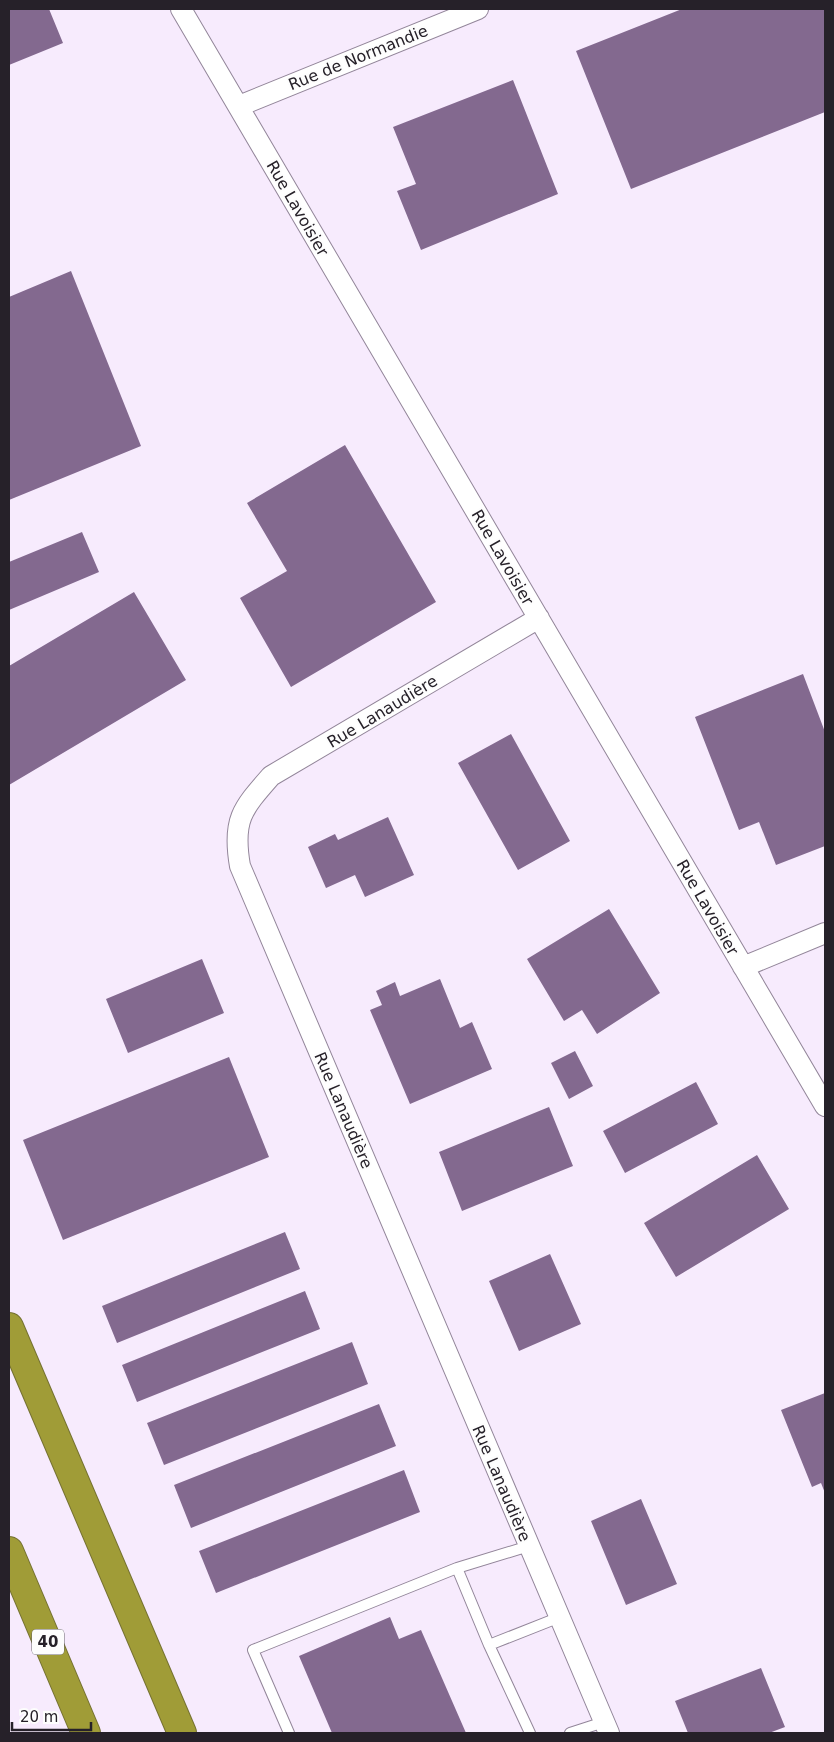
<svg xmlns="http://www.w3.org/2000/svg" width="834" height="1742" font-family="'DejaVu Sans',sans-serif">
<rect width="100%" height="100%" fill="#f7ebfd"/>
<path fill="#83698f" d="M9,9h40l14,34 -54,22z
M682,9h143v103l-194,77 -55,-138z
M513,80l45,114 -137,56 -24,-59 19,-7 -23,-57z
M71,271l70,175 -132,54v-203z
M345,445l91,157 -145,85 -51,-89 47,-27 -40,-68z
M82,532l17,40 -90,38v-48z
M134,592l52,88 -177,105v-119z
M803,674l22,58v114l-49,19 -17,-43 -20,8 -44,-113z
M511,734l59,107 -52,29 -60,-107z
M388,817l26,58 -49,22 -10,-22 -29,13 -18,-41 27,-13 3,6z
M609,909l51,84 -63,41 -15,-24 -18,11 -37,-62z
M202,959l22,54 -96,40 -22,-54z
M440,979l20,49 12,-6 20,47 -82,35 -40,-94 12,-5 -6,-14 19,-9 5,14z
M575,1051l18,35 -24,13 -18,-36z
M229,1057l40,100 -206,83 -40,-100z
M696,1082l22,42 -93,49 -22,-42z
M549,1107l24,59 -111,45 -23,-59z
M757,1155l32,54 -113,68 -32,-54z
M285,1232l15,37 -183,74 -15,-37z
M550,1254l31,70 -62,27 -30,-70z
M305,1291l15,38 -183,73 -15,-37z
M352,1342l16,42 -204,81 -17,-42z
M825,1393v100l-4,-10 -9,4 -31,-77z
M379,1404l17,42 -205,82 -17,-43z
M404,1470l16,42 -204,81 -17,-42z
M641,1499l36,85 -51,21 -35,-84z
M390,1617l9,22 22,-9 45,103h-134l-33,-77z
M761,1668l24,59 -16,6h-81l-13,-32z"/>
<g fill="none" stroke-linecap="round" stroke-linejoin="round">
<g stroke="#93869a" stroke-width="12">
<path id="lane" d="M457,1568l72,-22
M489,1645l71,-28
M289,1733l-36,-83 204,-82 32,77 41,88
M570,1733l34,-11"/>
</g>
<g stroke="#93869a" stroke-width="22">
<path id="street" d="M181,9l644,1097
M239,106l239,-97
M539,618l-268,158c-29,33 -39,44 -31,90l369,867
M743,967l82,-34"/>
</g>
<g stroke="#757132" stroke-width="30">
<path id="highway" d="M9,1327l173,406
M9,1551l77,182"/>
</g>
<use href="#lane" stroke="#fff" stroke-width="10"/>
<use href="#street" stroke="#fff" stroke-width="20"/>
<use href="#highway" stroke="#a09c37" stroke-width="28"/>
</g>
<g text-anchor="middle" stroke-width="4" stroke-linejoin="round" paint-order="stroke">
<rect fill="#fdfdfd" stroke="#666369" stroke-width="1" x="32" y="1629.5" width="32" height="25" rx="4"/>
<g font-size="15" font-weight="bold" fill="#262129">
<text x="48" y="1647">40</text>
</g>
<g font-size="16" fill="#262129" stroke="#fdfdfd">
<text transform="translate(358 57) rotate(-22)" y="6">Rue de Normandie</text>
<text transform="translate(298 208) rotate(60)" y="6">Rue Lavoisier</text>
<text transform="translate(503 557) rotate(60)" y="6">Rue Lavoisier</text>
<text transform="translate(382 711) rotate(-31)" y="6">Rue Lanaudière</text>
<text transform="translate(708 907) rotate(60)" y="6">Rue Lavoisier</text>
<text transform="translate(344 1110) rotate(67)" y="6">Rue Lanaudière</text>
<text transform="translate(502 1483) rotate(67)" y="6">Rue Lanaudière</text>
</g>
</g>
<rect width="834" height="1742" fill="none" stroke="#262129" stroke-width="20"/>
<path d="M12 1722v8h79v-8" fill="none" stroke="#262129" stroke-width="2.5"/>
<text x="20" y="1722" font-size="15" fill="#262129" stroke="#fdfdfd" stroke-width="4" paint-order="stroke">20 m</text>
</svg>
